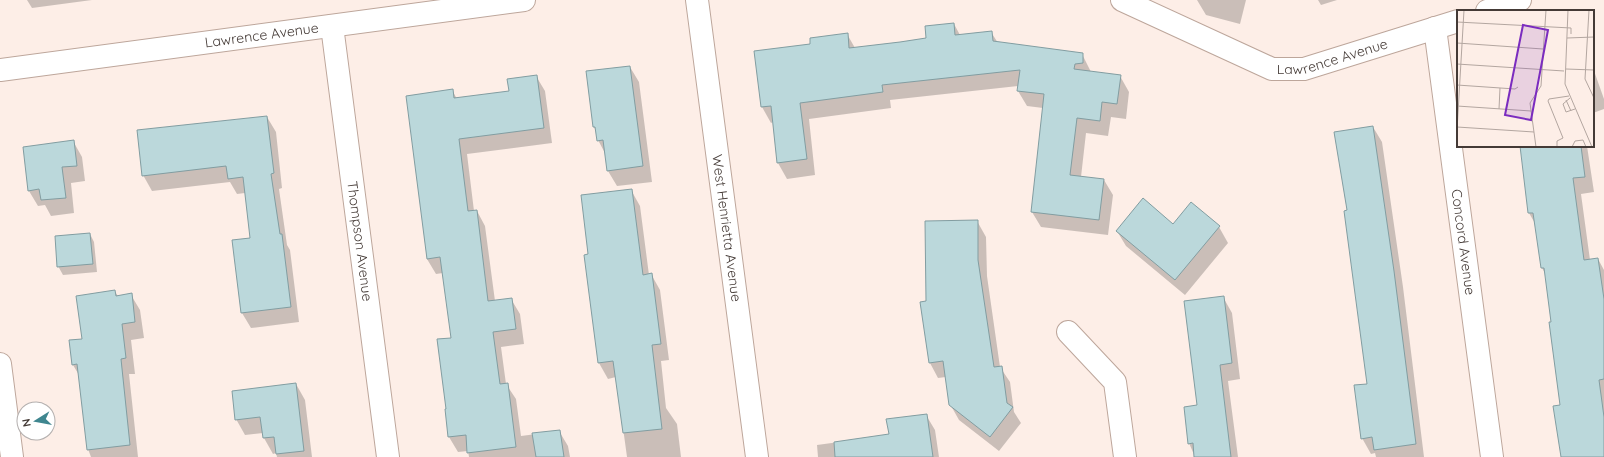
<svg xmlns="http://www.w3.org/2000/svg" width="1604" height="457" font-family="Quicksand,sans-serif">
<rect width="100%" height="100%" fill="#fdeee7"/>
<path fill="#0003" d="M27,0h65l-60,8z
M1197,0h49l-6,24 -34,-9z
M1318,0h19l-16,5z
M954,24l6,11 31,-3 7,11 84,11 9,18 29,4 9,16 -3,27 -15,-2 -3,19 -22,-3 -5,44 23,3 9,15 -5,40 -67,-8 -9,-15 11,-104 -16,-2 -9,-15 1,-5 -129,14 1,8 -82,11 6,56 -28,4 -9,-16 -5,-41 -2,1 -9,-16 -7,-55 56,-8 36,-10 8,14 72,-9z
M630,67l9,15 13,100 -35,4 -9,-15 -2,-16 -8,-15 -1,-7 -3,-6 -7,-55z
M1593,68l11,31v10l-11,4z
M536,76l9,15 7,52 -85,11 7,57h3l8,15 10,75 16,-2 9,15 4,30 -23,3 5,37 10,15 5,37 38,-5 9,15 2,11h-101l-1,-6 -10,1 -9,-15 -3,-27 6,-72 -9,-65 -7,1 -9,-15 -20,-163 45,-6 5,9 53,-7z
M267,117l9,15 6,56 -3,1 8,56 3,5 9,72 -48,6 -9,-15 9,-75 -6,-45 -8,1 -7,-12 -78,9 -9,-16z
M1373,127l9,15 21,145 21,170h-48l-1,-4 -4,1 -9,-16 7,-53 -21,-174z
M73,141l9,16 3,24 -14,2 3,30 -23,3 -6,-11 -7,1 -9,-15z
M1537,146h50l7,46 -13,2 9,66 8,-1 6,11v187h-43v-51l-9,-83 -6,-48 -4,-7 -6,-43 -7,-12 -7,-65z
M631,190l9,16 9,69 2,-1 9,16 9,70 -8,1 5,47 11,16 4,33h-54l-11,-80 -8,2 -9,-16 -9,-108z
M977,221l9,16 1,39 13,91 10,15 4,30 7,11 -22,28 -40,-31 -9,-16 -4,-27 -8,1 -8,-15 -9,-61h6z
M1173,225l46,2 9,16 -43,52 -59,-49 -9,-15z
M90,234l4,8 3,30 -34,3 -5,-9z
M115,292l3,4 13,-1 9,15 4,28 -13,2 4,34h-6l9,83h-47l-3,-8 -9,-74 -6,-10 10,-25z
M1223,297l9,16 8,66 -12,2 10,76h-43l-6,-14z
M296,384l9,16 7,57h-35l-1,-4 -3,1 -9,-16 -1,-5 -18,2 -9,-16z
M926,415l9,15 4,27h-121l-1,-12 73,-10z"/>
<path fill="#bbd8db" stroke="#829da1" d="M954,23l1,12 37,-4 1,10 90,12v10l-8,1 -1,5 47,6 -4,29 -15,-2 -2,19 -23,-3 -7,57 34,4 -5,41 -68,-8 13,-118 -27,-3 3,-21 -138,15 1,7 -83,11 7,56 -30,4 -6,-57 -10,1 -7,-56 56,-7v-6l38,-5 1,15 51,-6 26,-4 -1,-12z
M630,66l13,100 -36,5 -4,-31 -6,1 -2,-14h-2l-7,-56z
M537,75l7,53 -85,11 9,72 9,-1 11,91 24,-3 4,31 -23,3 7,52 8,-1 8,64 -49,6 -1,-18 -18,2 -3,-28h1l-9,-70 14,-1 -11,-81 -13,2 -21,-163 47,-7 1,9 55,-7 -2,-12z
M267,116l7,57 -3,1 9,60h2l9,73 -50,6 -9,-73 18,-2 -7,-61 -15,2 -2,-13 -84,10 -5,-46z
M1373,126l21,145 22,173 -42,6 -2,-13 -11,2 -7,-54 13,-1 -23,-173 3,-1 -13,-78z
M74,140l3,26 -15,1 4,31 -25,2 -2,-11 -11,2 -5,-44z
M1520,146h61l4,31 -12,1 11,82 14,-2 6,41v80l-5,1 5,37v40h-43l-8,-51 7,-1 -11,-83h2l-7,-54h-3l-8,-55h-5z
M632,189l11,86 9,-2 9,71 -9,1 10,84 -39,4 -10,-72 -15,2 -14,-108 4,-1 -7,-59z
M1143,198l30,26 18,-22 29,24 -45,54 -59,-49z
M978,220v40l16,107 8,-1 5,37 6,4 -23,30 -41,-32 -6,-44 -14,2 -9,-61 6,-1 -1,-80z
M90,233l3,31 -36,3 -2,-31z
M115,290l1,6 16,-3 3,29 -13,2 4,34 -5,1 9,86 -43,5 -10,-86 -5,1 -3,-25 13,-1 -6,-43z
M1224,296l8,67 -12,2 11,92h-37l-1,-14 -5,1 -4,-37 13,-2 -13,-104z
M296,383l8,68 -28,3 -2,-17 -11,1 -3,-21 -25,3 -3,-29z
M927,414l6,43h-98l-1,-15 55,-8 -3,-15z
M560,430l4,27h-28l-4,-24z"/>
<g fill="none" stroke-linecap="round" stroke-linejoin="round">
<g stroke="#bda69b" stroke-width="24">
<g id="minor">
<path id="s1" d="M697,0l60,457"/>
<path id="s2" d="M1122,0l150,69h32l154,-48"/>
<path d="M1487,11l33,-11"/>
<path id="s3" d="M332,26l56,431"/>
<path id="s4" d="M1435,28l57,429"/>
<path id="s5" d="M0,70l524,-70"/>
<path d="M1068,332l47,50 10,75"/>
<path d="M0,364l12,93"/>
</g>
</g>
<use href="#minor" stroke="#fff" stroke-width="22"/>
</g>
<g text-anchor="middle" stroke-width="3" stroke-linejoin="round" paint-order="stroke">
<g font-size="14" fill="#443a36" stroke="#fff">
<text dy="5" stroke="none"><textPath href="#s5" startOffset="264">Lawrence Avenue</textPath></text>
<text dy="5" stroke="none"><textPath href="#s2" startOffset="227">Lawrence Avenue</textPath></text>
<text dy="5" stroke="none"><textPath href="#s1" startOffset="230">West Henrietta Avenue</textPath></text>
<text dy="5" stroke="none"><textPath href="#s3" startOffset="217">Thompson Avenue</textPath></text>
<text dy="5" stroke="none"><textPath href="#s4" startOffset="216">Concord Avenue</textPath></text>
</g>
</g>
<g transform="translate(1457 10)">
<rect width="137" height="137" fill="#fdeee7"/>
<path fill="none" stroke="#b3a6a0" stroke-width="1" d="M111,0l-3,74 27,63M132,0l-4,69 9,19M0,12l114,6v6M110,28l27,-1M0,33l86,6M0,54l107,7M109,59l28,1M0,75l58,4 3,-2M113,88l-7,6 3,8 9,-3M109,90l5,11M0,96l74,5M42,99l1,-21M0,117l77,5M0,120l7,-120M79,137l-6,-44 11,-17 5,-76M100,137v-6l6,-3 -15,-37 1,-2 20,-3M115,137l3,-6 8,-1 3,7"/>
<path fill="#7b2cbf" fill-opacity="0.15" stroke="#7b2cbf" stroke-width="2" d="M66,15l25,5 -17,90 -26,-5z"/>
<rect width="137" height="137" fill="none" stroke="#443a36" stroke-width="2"/>
</g>
<g transform="translate(36 421) rotate(259)"><circle r="19" fill="#ffffff" stroke="#b4b0af"/>
<path d="M0-3L7 15L0 10L-7 15Z" fill="#3f868f"/>
<text y="-6" font-size="11" font-weight="bold" text-anchor="middle" fill="#443a36">N</text>
</g>
</svg>
